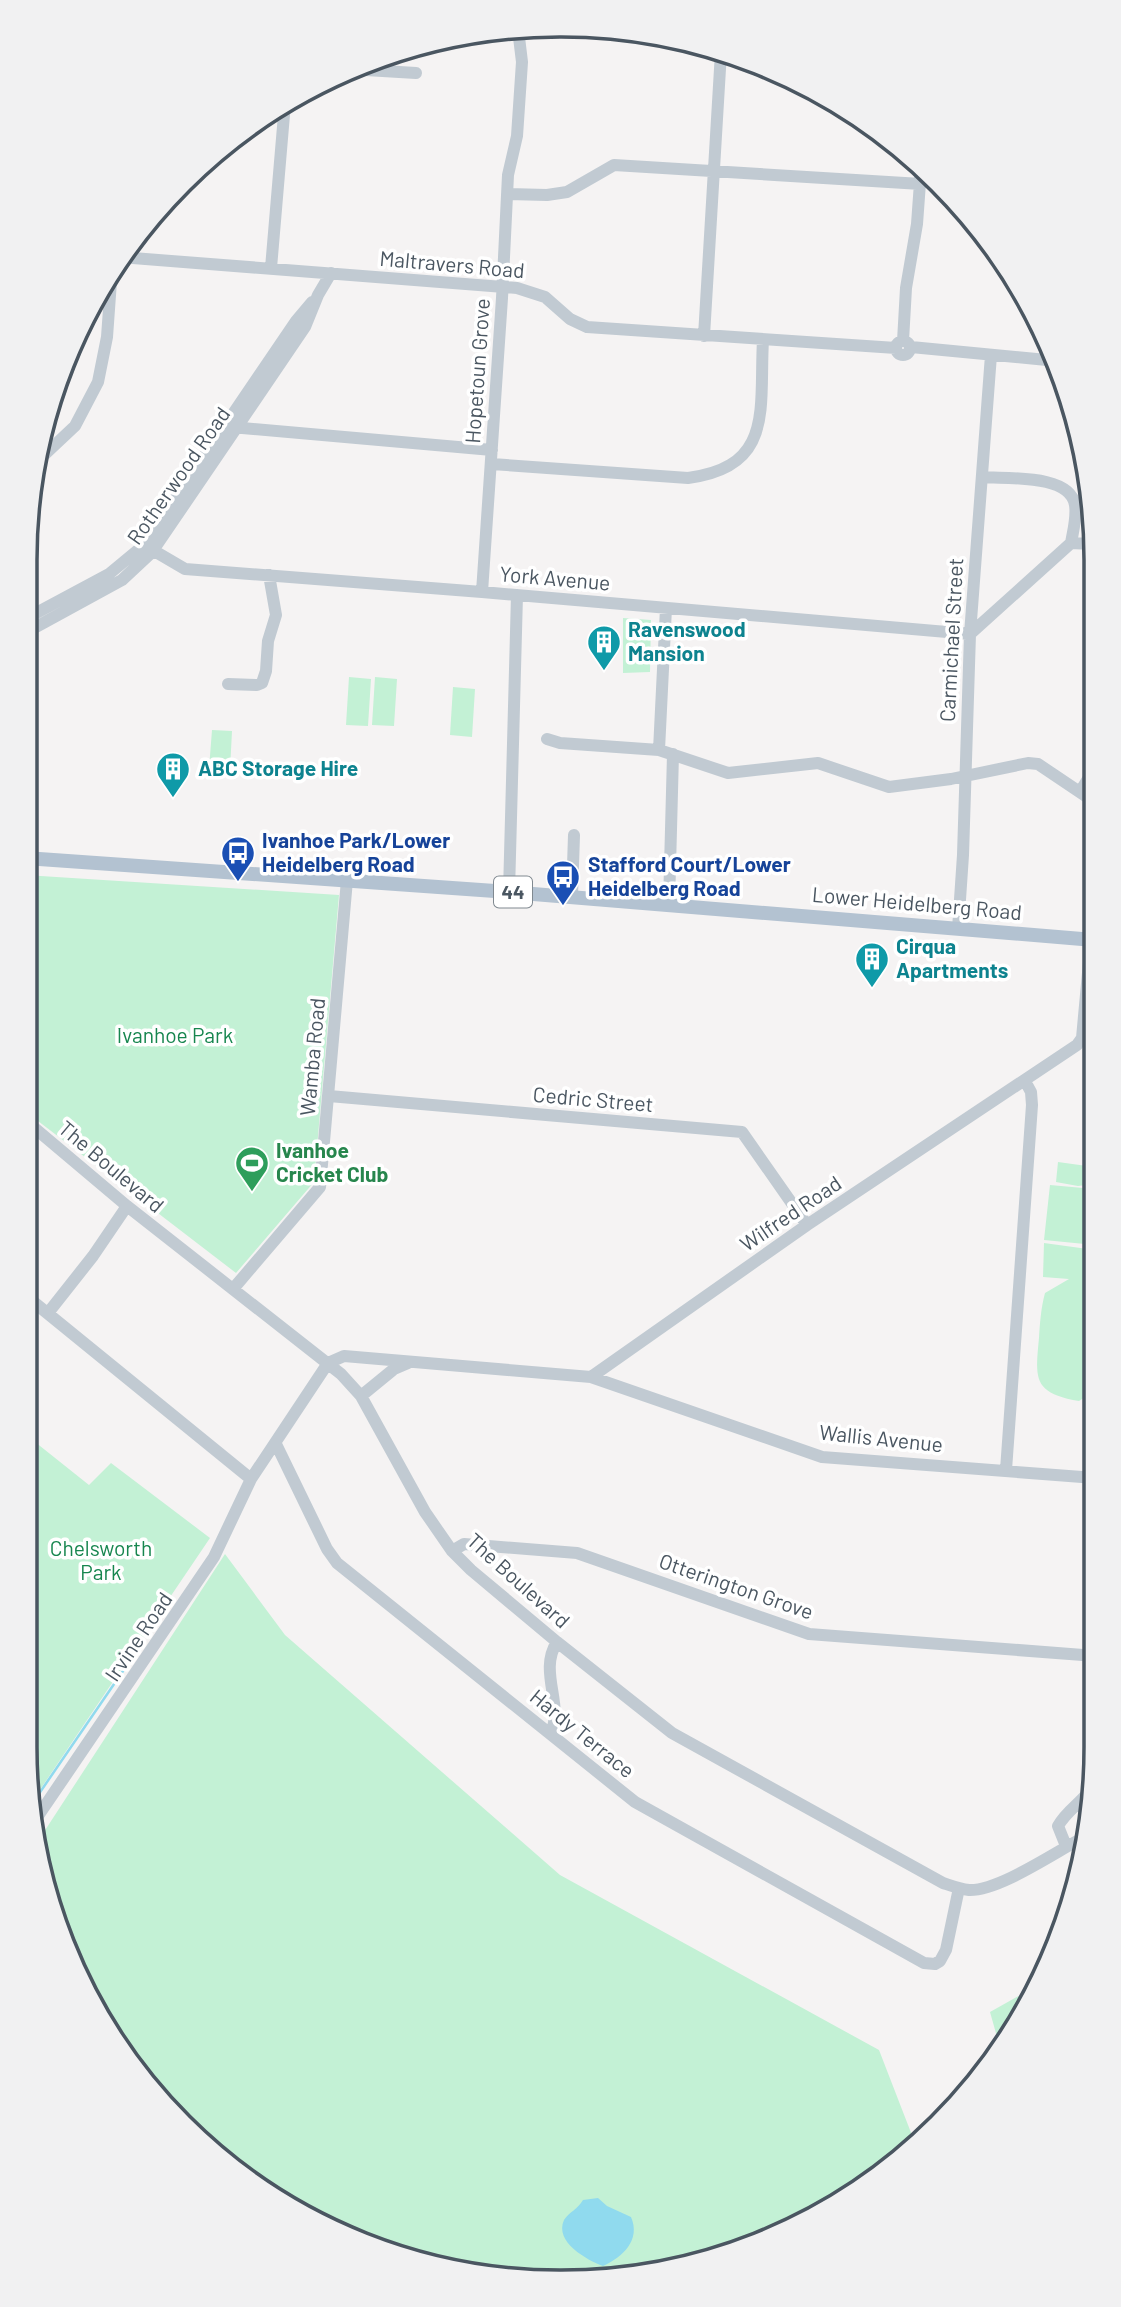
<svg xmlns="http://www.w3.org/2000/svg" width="1121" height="2307" font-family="Barlow,sans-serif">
<rect width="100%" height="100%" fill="#f5f3f3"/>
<path fill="#c3f1d5" d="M623,618l28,2 -1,52 -27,1z
M349,677l22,2 -3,47 -22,-1z
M375,677l22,2 -3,47 -22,-1z
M453,687l22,2 -3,48 -22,-2z
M212,730l20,1 -2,39 -21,-1z
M25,875l314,20 -25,287 -78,91 -211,-162z
M1058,1162l36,5v17l-16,2 -22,-4z
M1050,1185l44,4 1,56 -51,-5z
M1044,1243l51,7v30h-9l9,5v106l-16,10c-46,-8 -44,-22 -40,-63 1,-16 2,-30 6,-45l24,-14 -26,-2z
M25,1434l64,51 22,-22 99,75 -177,262 -8,-54z
M225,1554l60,81 275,240 319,175 36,93 -117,84 -167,51 -175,-6 -164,-62 -85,-61 -71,-76 -83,-154 -13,-81z
M1038,1985l-32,60 -5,6 -11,-39z"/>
<path fill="#90daee" d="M598,2198l9,8 24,11c10,23 -8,40 -28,49 -16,-6 -49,-24 -39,-46 5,-8 14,-11 19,-20z"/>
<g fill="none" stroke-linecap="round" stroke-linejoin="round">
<path stroke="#90daee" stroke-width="2.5" d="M34,1801l102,-149"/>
<path stroke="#c1cad2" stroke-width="12" d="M349,69l67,4
M507,194l40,1 20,-3 47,-27 307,19
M120,257l397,31 28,9 25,22 17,8 309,21
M271,268l14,-165
M704,336l17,-284
M896 348a7 7 0 1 1 14 0a7 7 0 1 1-14 0Z
M903,341l3,-53 11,-64 4,-55
M911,347l146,14
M231,427l261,23
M34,460l8,-3 33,-31 23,-44 9,-45 5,-70
M492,464l196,14c87,-11 71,-71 75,-138
M983,477c25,2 87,-3 92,28 2,12 -2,26 -4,38
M144,545l41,24 297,23 488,42 101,-91 21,1
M482,592l20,-294 6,-123 9,-39 5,-74 -4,-33
M25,619l84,-45 35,-29 152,-224 16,-19
M25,633l97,-53 30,-28 153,-225 13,-32 13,-22
M228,684l29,1 5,-2 4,-12 2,-30 8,-26 -7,-40
M547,739l13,4 99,7 69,23 90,-10 71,24 62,-8 77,-16 10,1 55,37
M659,750l7,-142
M1080,792l13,-21
M509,892l8,-297
M572,897l2,-62
M669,905l4,-151
M958,929l5,-74 7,-221 21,-279
M329,1096l413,36 65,93
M25,1120l102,86 214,168 20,22 64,116 27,39 19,19 86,72 115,91 271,150c9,3 17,6 26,7 31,1 89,-40 119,-55
M233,1289l87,-102 27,-307
M25,1295l226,184
M48,1313l45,-57 34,-50
M591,1377l231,80 273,21
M361,1396l33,-27 14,-6
M276,1444l51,105 10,14 298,239 289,161 11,1 5,-3 6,-11 13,-62
M1006,1470l26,-365 -1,-13 -6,-11
M452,1551l12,-7 113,9 232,81 287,22
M551,1732c13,-27 -13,-61 6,-90
M1082,1802l7,23
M36,1819l178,-262 37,-78 77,-116 16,-7 247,21 216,-152 270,-180 5,-7 9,-98
M1066,1846l-8,-20c8,-15 24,-24 34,-38"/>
<path stroke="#b3c2d1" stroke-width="14" d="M25,858l484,34 585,48"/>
</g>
<defs>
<g id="building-pin" transform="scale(1.75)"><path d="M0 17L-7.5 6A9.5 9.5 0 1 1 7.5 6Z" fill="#0f9aa8" stroke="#fff"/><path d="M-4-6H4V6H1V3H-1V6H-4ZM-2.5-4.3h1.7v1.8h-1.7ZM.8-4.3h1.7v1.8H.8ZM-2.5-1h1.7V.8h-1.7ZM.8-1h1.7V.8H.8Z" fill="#fff"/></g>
<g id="bus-pin" transform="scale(1.75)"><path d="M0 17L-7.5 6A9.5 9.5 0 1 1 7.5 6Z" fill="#1a4fb4" stroke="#fff"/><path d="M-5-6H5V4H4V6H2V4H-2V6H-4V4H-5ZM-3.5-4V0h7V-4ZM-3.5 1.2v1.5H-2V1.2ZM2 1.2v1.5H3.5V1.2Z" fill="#fff"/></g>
<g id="stadium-pin" transform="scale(1.75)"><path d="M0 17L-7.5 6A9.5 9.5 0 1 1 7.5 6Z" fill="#2e9e5b" stroke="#fff"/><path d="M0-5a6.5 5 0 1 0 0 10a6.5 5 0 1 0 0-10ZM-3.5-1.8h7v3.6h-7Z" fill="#fff"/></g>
</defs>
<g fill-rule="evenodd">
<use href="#building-pin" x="604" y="642"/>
<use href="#building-pin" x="173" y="769"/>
<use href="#bus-pin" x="238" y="853"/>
<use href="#bus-pin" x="563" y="877"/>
<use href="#building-pin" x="872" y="959"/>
<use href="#stadium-pin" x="252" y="1163"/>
</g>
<g text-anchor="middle" stroke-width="7" stroke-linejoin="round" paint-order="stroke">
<rect fill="#fff" stroke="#808990" stroke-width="2" x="494" y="876.5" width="38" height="31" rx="5"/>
<g font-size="19" font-weight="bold" fill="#4a5661">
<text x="513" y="899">44</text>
</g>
<g font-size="21" fill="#4a5661" stroke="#fff">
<text transform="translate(452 265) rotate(5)" y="7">Maltravers Road</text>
<text transform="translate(478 371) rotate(-86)" y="7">Hopetoun Grove</text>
<text transform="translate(179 476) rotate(-55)" y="7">Rotherwood Road</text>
<text transform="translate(555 579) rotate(5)" y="7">York Avenue</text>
<text transform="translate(952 640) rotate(-87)" y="7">Carmichael Street</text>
<text transform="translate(917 904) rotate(5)" y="7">Lower Heidelberg Road</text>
<text transform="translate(313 1057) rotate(-85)" y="7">Wamba Road</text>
<text transform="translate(593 1100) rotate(5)" y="7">Cedric Street</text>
<text transform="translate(111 1167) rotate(40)" y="7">The Boulevard</text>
<text transform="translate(791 1214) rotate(-34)" y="7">Wilfred Road</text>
<text transform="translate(881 1439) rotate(6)" y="7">Wallis Avenue</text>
<text transform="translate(518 1581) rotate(42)" y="7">The Boulevard</text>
<text transform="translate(736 1587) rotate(19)" y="7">Otterington Grove</text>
<text transform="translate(139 1637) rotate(-56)" y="7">Irvine Road</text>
<text transform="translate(582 1734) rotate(39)" y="7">Hardy Terrace</text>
</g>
<g font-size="21" font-weight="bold" fill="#0d838f" stroke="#fff" text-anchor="start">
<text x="628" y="637">Ravenswood<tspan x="628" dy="24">Mansion</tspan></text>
<text x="198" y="776">ABC Storage Hire</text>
<text x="896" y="954">Cirqua<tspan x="896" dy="24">Apartments</tspan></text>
</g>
<g font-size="21" font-weight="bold" fill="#164399" stroke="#fff" text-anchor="start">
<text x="262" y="848">Ivanhoe Park/Lower<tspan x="262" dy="24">Heidelberg Road</tspan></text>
<text x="588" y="872">Stafford Court/Lower<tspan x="588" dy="24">Heidelberg Road</tspan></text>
</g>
<g font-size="21" fill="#17864f" stroke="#fff">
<text x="175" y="1043">Ivanhoe Park</text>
<text x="101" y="1556">Chelsworth<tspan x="101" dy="24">Park</tspan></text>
</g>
<g font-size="21" font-weight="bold" fill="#27864d" stroke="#fff" text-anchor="start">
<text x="276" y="1158">Ivanhoe<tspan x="276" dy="24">Cricket Club</tspan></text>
</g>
</g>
<path d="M0 0H1121V2307H0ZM560 37H561A523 523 0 0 1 1084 560V1747A523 523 0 0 1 561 2270H560A523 523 0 0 1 37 1747V560A523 523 0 0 1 560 37Z" fill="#f1f1f2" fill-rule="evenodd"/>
<path fill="none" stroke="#4a5661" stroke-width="3.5" d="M560 37H561A523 523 0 0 1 1084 560V1747A523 523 0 0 1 561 2270H560A523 523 0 0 1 37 1747V560A523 523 0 0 1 560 37Z"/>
</svg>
